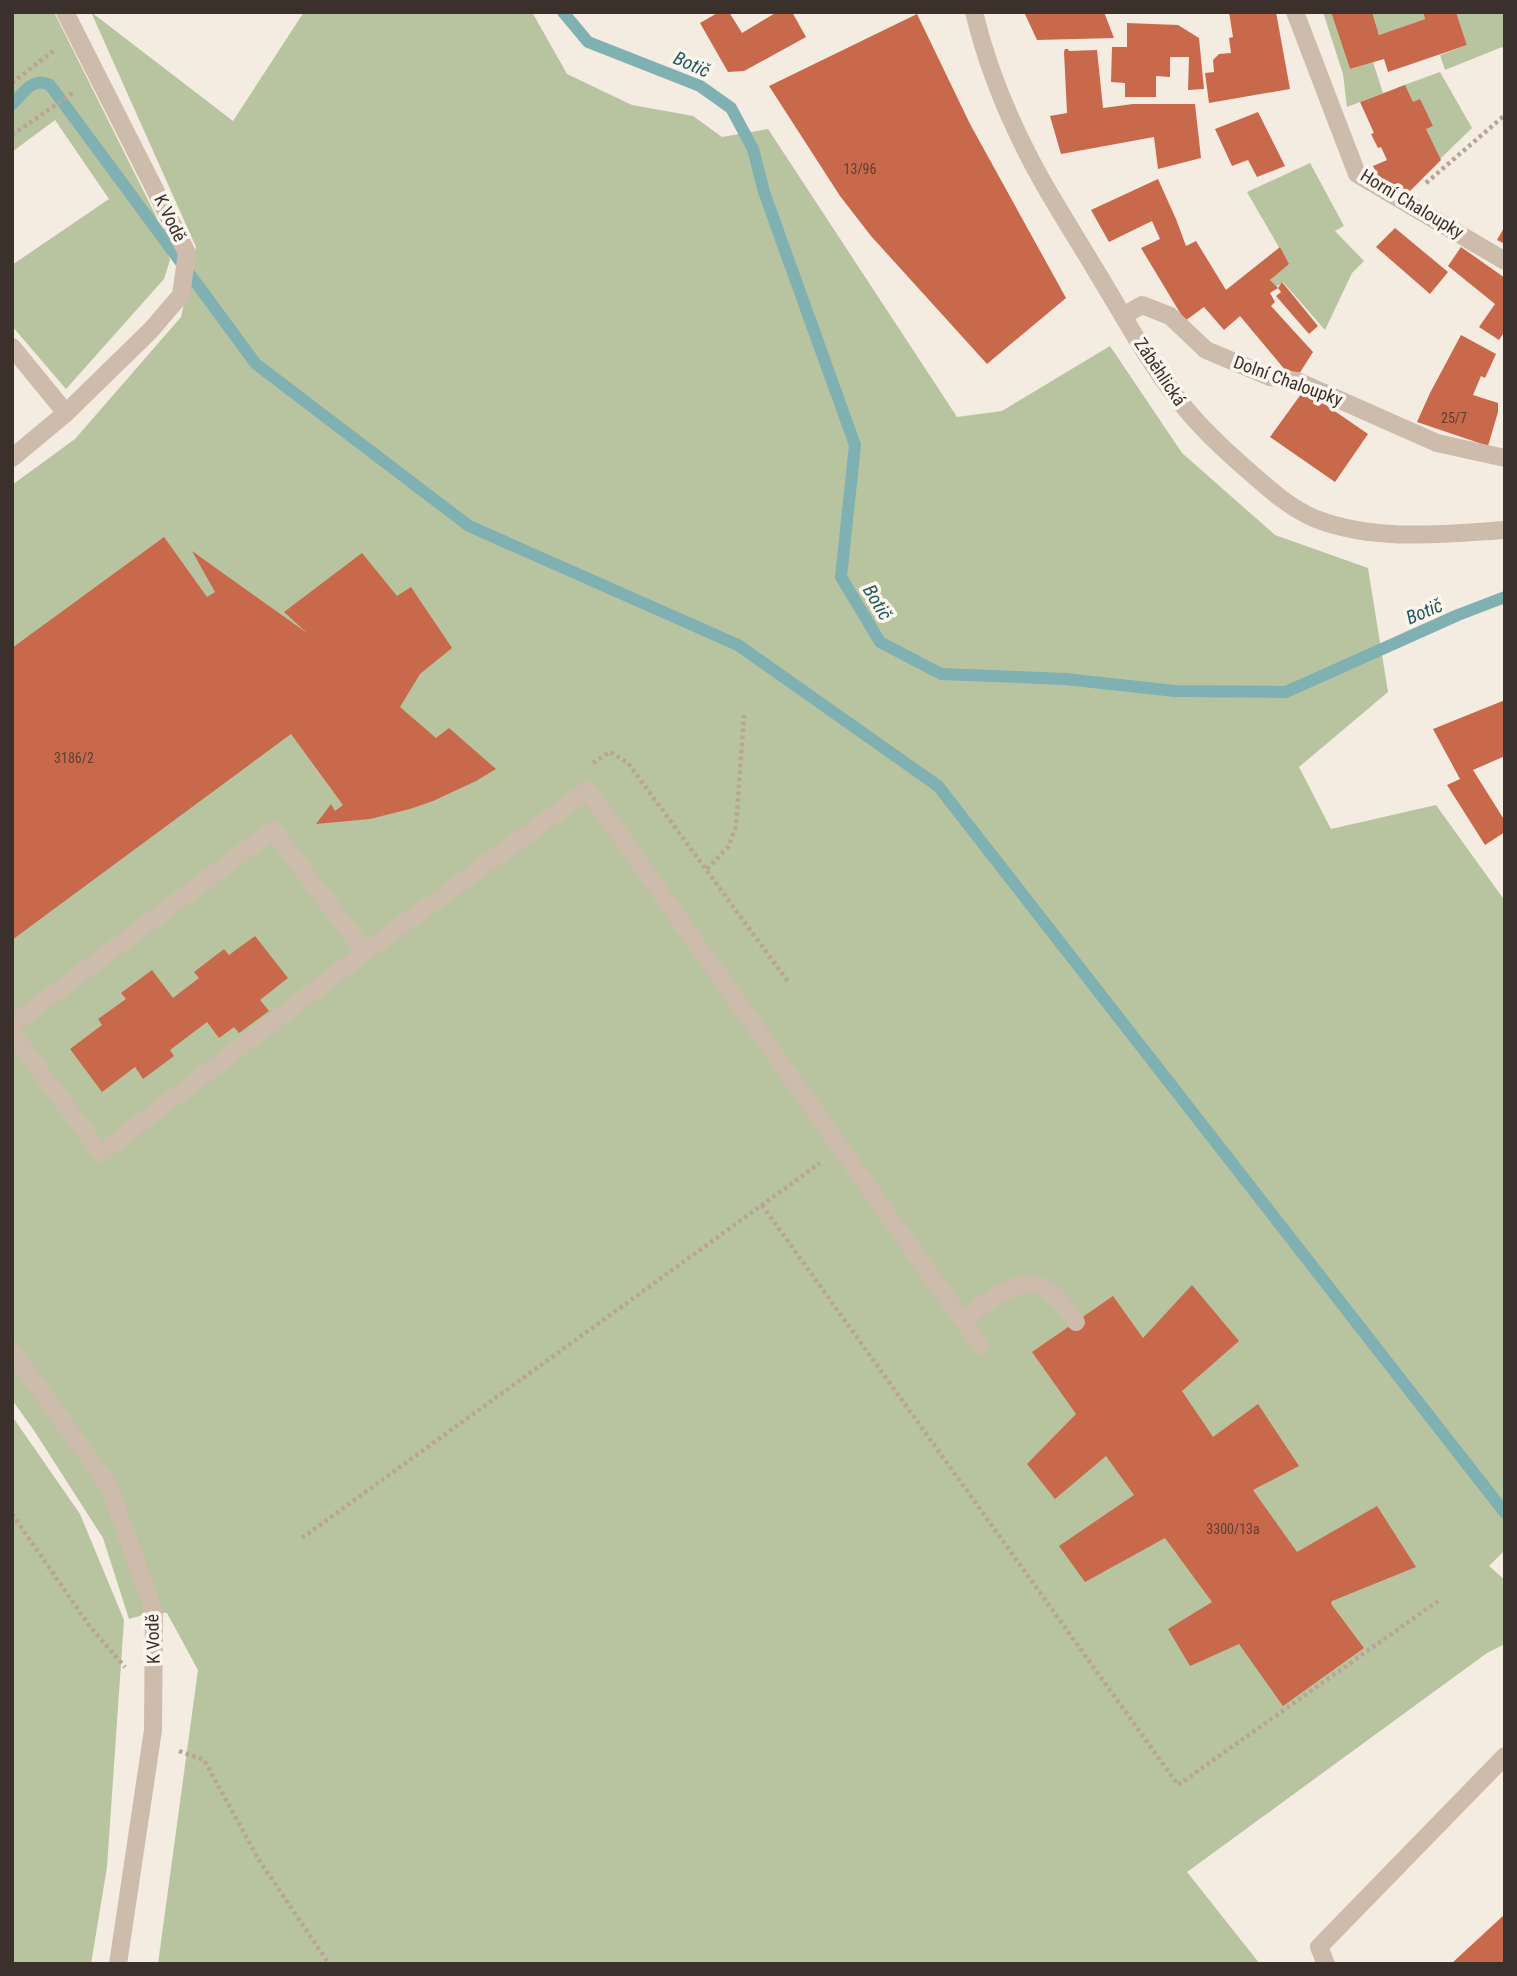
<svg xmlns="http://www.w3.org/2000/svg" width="1517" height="1976" font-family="'Roboto Condensed',sans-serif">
<rect width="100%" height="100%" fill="#f4ebe1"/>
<path fill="#b8c4a0" d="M12,12h42l102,204 14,44 -6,19 -98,110 -54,-63v-61l97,-66 -54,-79 -43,32z
M91,12l142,109 71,-109h228l35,62 65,31 61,11 29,21 46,-8 189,288 45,-6 108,-65 72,107 93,82 93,33 20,124 -89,75 32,62 105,-24 69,96v649l-16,16 16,14v64l-18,9 -300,219 73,92h-1102l40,-294 -31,-57 -13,-1 -25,7 -26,-81 -70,-109 -21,-29v-915l63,-46 106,-122 15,-70z
M1323,12h8l19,57 23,-7 10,31 -36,14 -4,-33z
M1372,12h51l2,7 -46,16z
M1456,12h49v38l-3,-3 -57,23 -5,-15 27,-10z
M1440,72l32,56 -34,33 -27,-42 -15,-31z
M1310,163l34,63 -9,5 29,30 -12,12 -27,57 -42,-48 -7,5 -6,-7 18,-17 -41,-71z
M12,1416l68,98 44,106 -17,247 -16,97h-79z"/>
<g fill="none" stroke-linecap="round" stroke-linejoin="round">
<path stroke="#7fb0b2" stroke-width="12" d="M563,12l25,30 112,44 31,22 22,41 11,43 91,253 -14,132 39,65 61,32 124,5 110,12 111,1 172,-77 47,-18
M12,104c12,-11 21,-28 38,-19l206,279 213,162 269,119 200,141 567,727"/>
</g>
<path fill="#c8694b" d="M719,12h10l13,21 35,-21h15l14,25 -62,34 -16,1 -28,-49z
M1024,12h80l10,26 -77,2z
M1229,12h47l14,77 -81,14 -4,-30 9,-1 -1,-12 6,-6 12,-1 -2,-15 4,-1z
M1331,12h41l7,23 46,-16 -2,-7h33l11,33 -79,27 -4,-13 -34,10z
M917,14l53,110 96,174 -79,66 -116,-128 -31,-40 -71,-110z
M1127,23l51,2 21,13 5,51 -16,1 1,-33h-19v20l-14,-1v21h-31v-14l-14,-1 1,-35h15z
M1065,49h3l1,2 28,-1 6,58 30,-4h62l6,54 -43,11 -4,-32 -93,17 -11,-38 17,-3 -3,-61z
M1405,85l8,17 7,-3 13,27 -7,3 15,31 -32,32 -31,-16 -5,-10 14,-6 -6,-13 -3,1 -7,-14 3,-1 -14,-31z
M1258,112l27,54 -28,11 -9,-17 -16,6 -17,-37z
M1158,179l18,40 10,27 10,-5 30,49 54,-43 9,17 -19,16 8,8 4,-6 36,44 -9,8 -33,-38 5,-4 -3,-4 -8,5 5,9 -4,4 42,46 -14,22 -13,-3 -46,-55 -16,14 -20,-23 -19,14 -44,-73 19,-9 -8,-18 -43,21 -18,-32z
M1505,226v18l-8,-4z
M1395,228l53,44 -18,22 -54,-47z
M1461,247l44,31v53l-6,9 -20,-13 16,-23 -47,-38z
M1461,335l35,19 -11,24 -4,-2 -8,19 25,8v9l-10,34 -71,-24 13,-29z
M1304,390l64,44 -33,48 -65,-45z
M164,537l43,60 8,-5 -23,-41 115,82 -23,-21 78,-59 35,43 14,-9 41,61 -32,26 -20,33 36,31 13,-10 47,41 -20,12 -43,20 -23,8 -40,10 -54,5 15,-20 4,7 8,-6 -52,-71 -279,206v-292z
M1505,700v56l-32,14 32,51v11l-20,13 -38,-60 13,-6 -27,-50z
M255,936l33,42 -28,22 9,11 -30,22 -5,-6 -15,11 -12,-16 -37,28 4,6 -31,23 -8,-12 -33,25 -32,-43 32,-24 -4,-6 28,-20 -5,-6 31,-23 21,28 26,-20 -5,-6 30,-23 5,6z
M1192,1285l47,56 -57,50 31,46 45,-33 41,62 -46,24 44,62 80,-46 39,61 -84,34 -1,3 33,44 -81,58 -44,-62 -49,22 -22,-37 44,-27 -47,-64 -80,44 -26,-36 75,-51 -28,-39 -51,43 -28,-35 49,-50 -44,-62 81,-56 30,42z
M1505,1914v50h-54z"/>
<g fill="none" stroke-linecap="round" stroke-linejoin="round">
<path stroke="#b9a596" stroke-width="4.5" stroke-dasharray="3.5 3.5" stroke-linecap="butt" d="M12,83l41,-32
M12,135l62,-43
M1426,183l79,-68
M593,763l17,-11 18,11 161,220
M707,869l21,-22 8,-21 8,-111
M762,1205l416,580 260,-184
M12,1514l79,114 34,39
M302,1538l518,-375
M179,1751l25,9 55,100 70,104"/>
<path stroke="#cdbbac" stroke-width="18" d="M974,12c14,58 38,115 67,167 17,30 36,60 54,90 30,49 58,103 96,146 18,21 39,40 61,59 19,17 40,35 64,45 60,23 127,15 189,11
M1295,12l62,162 148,87
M1123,316l19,-11 28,11 36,34 64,27 27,4 140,62 68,15
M12,347l54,66
M12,458l54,-45 85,-83 30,-35 6,-42 -122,-241
M365,952l223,-162 392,555
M12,1025l261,-195 92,122 -264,201 -89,-120
M963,1320c24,-18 63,-54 92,-24 8,7 14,17 21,26
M12,1351l97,135 45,126 -1,118 -35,234
M1326,1964l-7,-17 186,-191"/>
</g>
<g text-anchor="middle" stroke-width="7" stroke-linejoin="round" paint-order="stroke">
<g font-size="14" fill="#5e3e33">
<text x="860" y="174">13/96</text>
<text x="1454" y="423">25/7</text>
<text x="74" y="763">3186/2</text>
<text x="1233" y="1534">3300/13a</text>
</g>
<g font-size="18" fill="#3b302b" stroke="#fbf5ee">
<text transform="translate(1412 204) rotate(31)" y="6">Horní Chaloupky</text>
<text transform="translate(170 218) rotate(64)" y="6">K Vodě</text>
<text transform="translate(1160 372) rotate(56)" y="6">Záběhlická</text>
<text transform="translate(1288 381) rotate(20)" y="6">Dolní Chaloupky</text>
<text transform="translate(153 1639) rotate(-92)" y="6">K Vodě</text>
</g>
<g font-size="19" font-style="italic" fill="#1f5a5e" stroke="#fbf5ee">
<text transform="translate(692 64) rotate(24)" y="7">Botič</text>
<text transform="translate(878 602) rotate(59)" y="7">Botič</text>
<text transform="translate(1424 611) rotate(-23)" y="7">Botič</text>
</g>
</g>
<rect width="1517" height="1976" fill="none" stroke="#3b302b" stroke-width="28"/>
</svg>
